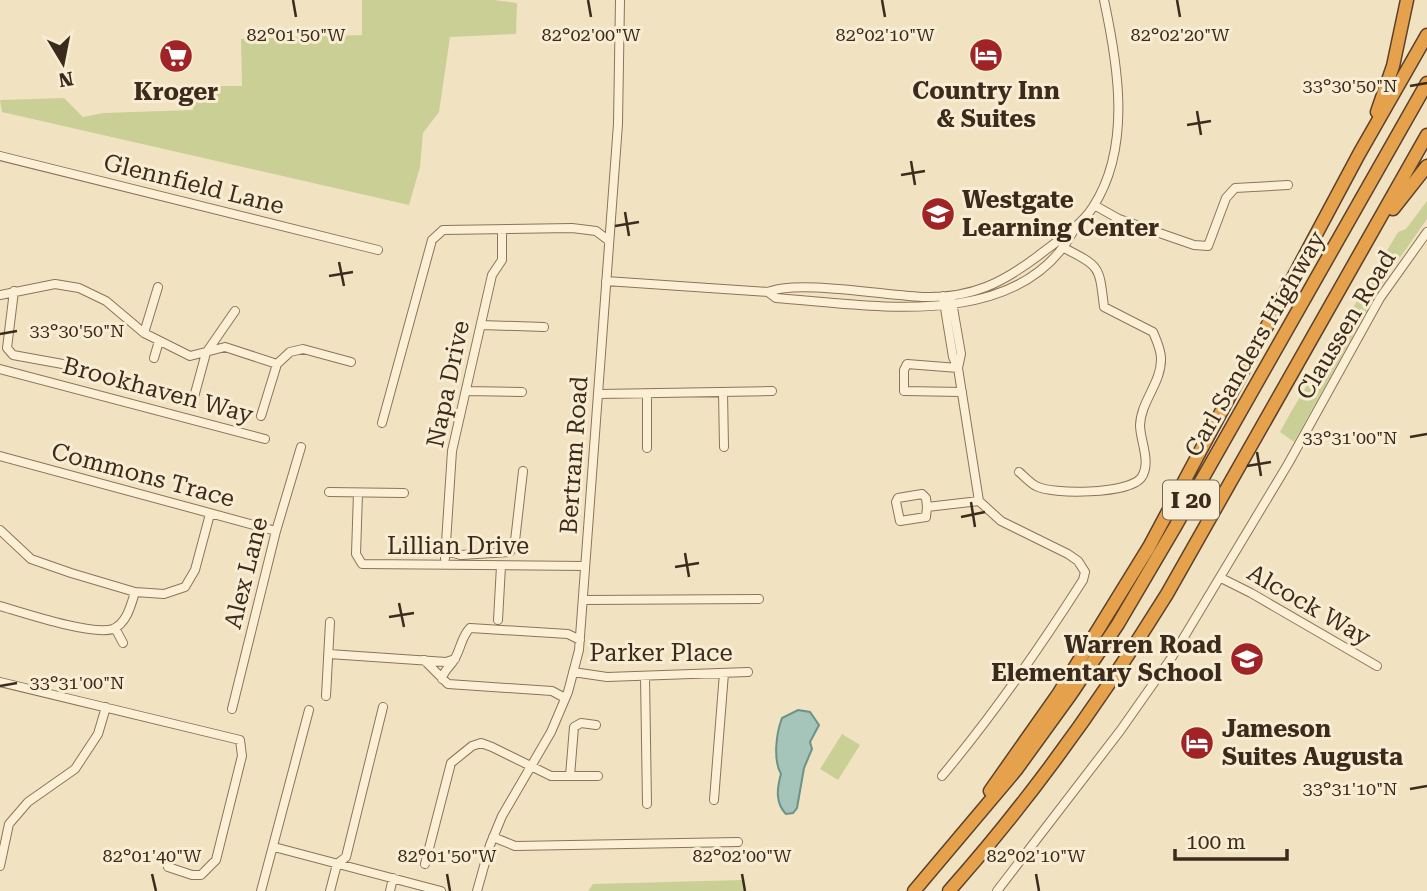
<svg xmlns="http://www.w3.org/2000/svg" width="1427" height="891" font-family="'Roboto Serif',serif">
<rect width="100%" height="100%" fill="#f1e3c2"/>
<path fill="#cad095" d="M362,0h132l23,3 -1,31 -66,3 -11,75 -16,21 -3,34 -11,38 -407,-93 -2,-12 64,-2 19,19 20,-4 90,-3v-24h49l-1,-47 121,-4z
M1427,201v18l-46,66 -87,157 -14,-10 11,-20 107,-180 8,-3z
M842,734l18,11 -22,35 -18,-11z
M742,880l2,11h-156l5,-7z"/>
<path fill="#a5c4ba" stroke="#6b9388" stroke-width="2" d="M798,710l12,2 9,13 -9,17 2,7 -8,19 -7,40 -4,5 -7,1c-11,-11 -9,-26 -5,-40 -8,-14 -5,-40 1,-56z"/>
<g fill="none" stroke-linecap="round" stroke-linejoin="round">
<g stroke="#8d7358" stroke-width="10">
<path id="minor" d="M0,156l378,94
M1094,205l25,14 75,26 14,1 18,-48 9,-10 53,-3
M606,281l162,11c30,-13 120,4 158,5 46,1 76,-14 112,-41 19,-15 42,-29 55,-49 39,-60 25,-142 11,-207
M14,291l-7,57 6,7 55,10
M768,292l8,6c95,7 243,35 298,-68
M0,295l55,-11 24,4 27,13 38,32 46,23 35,-9 52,17 13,-12 13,-3 48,13
M952,302l9,52 -3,14
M481,325l63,2
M144,333l14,-46
M154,358l5,-17
M958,368l-51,-4 -3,6v21l58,1
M0,369l265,70
M466,391l56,1
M723,392l1,55
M599,394l173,-3
M194,397l12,-44 29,-42
M261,416l16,-52
M382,423l50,-183 11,-10 129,-2 24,3 12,9
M647,448v-54
M0,456l276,75
M1019,472c5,4 11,11 17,14 16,9 92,8 105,-8 11,-15 -1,-37 -1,-53 1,-24 22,-43 21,-67 0,-8 -5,-19 -8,-26l-49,-25c-5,-41 -3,-40 -40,-59
M329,492l75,1
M358,493l-2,61 6,10 223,2
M927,507l-1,-9 -4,-4 -24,4 -2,4 4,19 26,-4 1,-10 52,-6
M0,530l31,29 40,14 64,19 29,2 21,-7 10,-17 15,-56
M445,551l16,4 49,-3 5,-11 8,-70
M445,558l7,-107 40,-176 10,-15v-30
M1221,578l30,15 126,73
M583,600l176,-1
M0,606c24,7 93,30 113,23 14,-6 18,-24 22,-37
M498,620l3,-54
M115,628l8,15
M329,654l117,8 9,-3
M424,660l24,24 104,7 13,7
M573,672l34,5 141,-5
M645,676l2,128
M442,679c1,-8 8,-12 12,-19 7,-11 7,-23 16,-32l98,6 12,6
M0,682l240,58 2,16 -26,104 -15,15h-9l-24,-8
M326,696l4,-74
M232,709l44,-178 25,-84
M570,776l4,-49 7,-4 15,2
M942,776c52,-62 97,-127 141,-196l2,-8 -7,-11 -10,-7 -67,-33 -22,-20 -21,-133 -5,-11 -10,-61
M714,800l10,-127
M493,837l22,9 223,-4
M274,847l167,44
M425,864l26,-101 21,-17 9,-3 11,4 59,29h47
M0,866l9,-42 19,-22 47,-33 23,-35 8,-27
M261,891l48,-181
M330,891l7,-27 9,-7 37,-150
M390,891l3,-13
M477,891l13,-46 12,-29 49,-84 17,-40 11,-42 39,-526 2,-124
M997,891l123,-160 52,-74 116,-193 92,-166 47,-66"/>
</g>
<g stroke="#5a412c" stroke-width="15">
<path id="highway" d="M1377,112l16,-46 14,-66
M1393,209l34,-43
M990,791l69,-98 90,-146 210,-393 68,-119
M914,891l102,-121 55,-76 47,-70 57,-97 252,-444
M949,891c82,-92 153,-192 218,-297l260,-459"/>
</g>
<use href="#minor" stroke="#fbf0d6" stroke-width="8"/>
<use href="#highway" stroke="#e6a14d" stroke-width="12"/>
</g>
<path fill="none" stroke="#3b2b1d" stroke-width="2.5" d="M293,0l3,17M588,0l3,17M882,0l3,17M1177,0l3,17M1410,86l17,-3M1197,111l4,24M1187,125l24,-4M911,161l4,24M901,175l24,-4M625,212l4,24M615,226l24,-4M339,262l5,24M329,276l24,-4M0,334l17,-3M1410,437l17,-3M1257,452l4,24M1247,466l24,-4M971,502l4,25M961,517l24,-5M685,553l4,24M675,567l24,-4M399,603l5,24M389,617l25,-4M0,686l17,-3M1410,789l17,-3M152,874l4,17M447,874l3,17M742,874l3,17M1036,874l3,17"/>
<defs>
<g id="hotel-disc" transform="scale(1.75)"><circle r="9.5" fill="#a02326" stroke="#f8edd2"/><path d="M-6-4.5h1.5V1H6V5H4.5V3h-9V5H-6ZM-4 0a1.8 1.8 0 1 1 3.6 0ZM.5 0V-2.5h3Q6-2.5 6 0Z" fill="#fff"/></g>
<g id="supermarket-disc" transform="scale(1.75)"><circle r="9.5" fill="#a02326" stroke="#f8edd2"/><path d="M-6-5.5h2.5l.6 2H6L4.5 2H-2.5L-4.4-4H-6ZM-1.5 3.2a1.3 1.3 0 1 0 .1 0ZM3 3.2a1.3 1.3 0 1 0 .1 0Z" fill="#fff"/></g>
<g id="school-disc" transform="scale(1.75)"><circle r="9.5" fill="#a02326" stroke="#f8edd2"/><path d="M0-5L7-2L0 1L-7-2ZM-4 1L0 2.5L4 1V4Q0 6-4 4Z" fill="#fff"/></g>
</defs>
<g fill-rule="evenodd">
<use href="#hotel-disc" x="986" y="55"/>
<use href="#supermarket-disc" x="176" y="56"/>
<use href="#school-disc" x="938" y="214"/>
<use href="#school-disc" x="1247" y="659"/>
<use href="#hotel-disc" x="1197" y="743"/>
</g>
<g text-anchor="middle" stroke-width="6" stroke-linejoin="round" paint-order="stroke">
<rect fill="#f8edd2" stroke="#746553" stroke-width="2" x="1163" y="480.5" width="56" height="39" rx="5"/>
<g font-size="23" font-weight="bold" fill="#3b2b1d">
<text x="1191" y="508">I 20</text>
</g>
<g font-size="24" font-weight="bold" fill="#3b2b1d" stroke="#f8edd2">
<text x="986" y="99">Country Inn<tspan x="986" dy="28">&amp; Suites</tspan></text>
<text x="176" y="100">Kroger</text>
<text x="962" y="208" text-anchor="start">Westgate<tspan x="962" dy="28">Learning Center</tspan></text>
<text x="1222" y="653" text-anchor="end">Warren Road<tspan x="1222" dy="28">Elementary School</tspan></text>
<text x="1222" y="737" text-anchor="start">Jameson<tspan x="1222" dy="28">Suites Augusta</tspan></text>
</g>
<g font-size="24" fill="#3b2b1d" stroke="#f8edd2">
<text transform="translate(194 184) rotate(14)" y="8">Glennfield Lane</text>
<text transform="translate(1346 325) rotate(-59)" y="8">Claussen Road</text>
<text transform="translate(1255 344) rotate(-60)" y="8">Carl Sanders Highway</text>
<text transform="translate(448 384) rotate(-78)" y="8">Napa Drive</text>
<text transform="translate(158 390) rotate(15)" y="8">Brookhaven Way</text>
<text transform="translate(574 455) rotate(-86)" y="8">Bertram Road</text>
<text transform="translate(143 475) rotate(15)" y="8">Commons Trace</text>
<text x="458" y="554">Lillian Drive</text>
<text transform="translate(246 573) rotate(-76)" y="8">Alex Lane</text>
<text transform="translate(1309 605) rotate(30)" y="8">Alcock Way</text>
<text x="661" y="661">Parker Place</text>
</g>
</g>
<g font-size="18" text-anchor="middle" fill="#3b2b1d" stroke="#f8edd2" stroke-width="6" stroke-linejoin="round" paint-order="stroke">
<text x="296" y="41">82°01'50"W</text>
<text x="591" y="41">82°02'00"W</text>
<text x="885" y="41">82°02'10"W</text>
<text x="1180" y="41">82°02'20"W</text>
<text x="1350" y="92">33°30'50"N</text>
<text x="77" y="337">33°30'50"N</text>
<text x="1350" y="444">33°31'00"N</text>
<text x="77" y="689">33°31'00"N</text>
<text x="1350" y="795">33°31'10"N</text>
<text x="152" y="862">82°01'40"W</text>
<text x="447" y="862">82°01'50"W</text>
<text x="742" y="862">82°02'00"W</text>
<text x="1036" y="862">82°02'10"W</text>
</g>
<g transform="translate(63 63) rotate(170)" stroke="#f8edd2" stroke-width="5" paint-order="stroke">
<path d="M0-5L12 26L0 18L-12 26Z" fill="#3b2b1d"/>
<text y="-10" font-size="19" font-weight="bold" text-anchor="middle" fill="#3b2b1d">N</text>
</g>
<path d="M1175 849v10h112v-10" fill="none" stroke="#3b2b1d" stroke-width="3.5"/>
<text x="1186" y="849" font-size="21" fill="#3b2b1d" stroke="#f8edd2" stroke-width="5" paint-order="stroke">100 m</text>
</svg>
